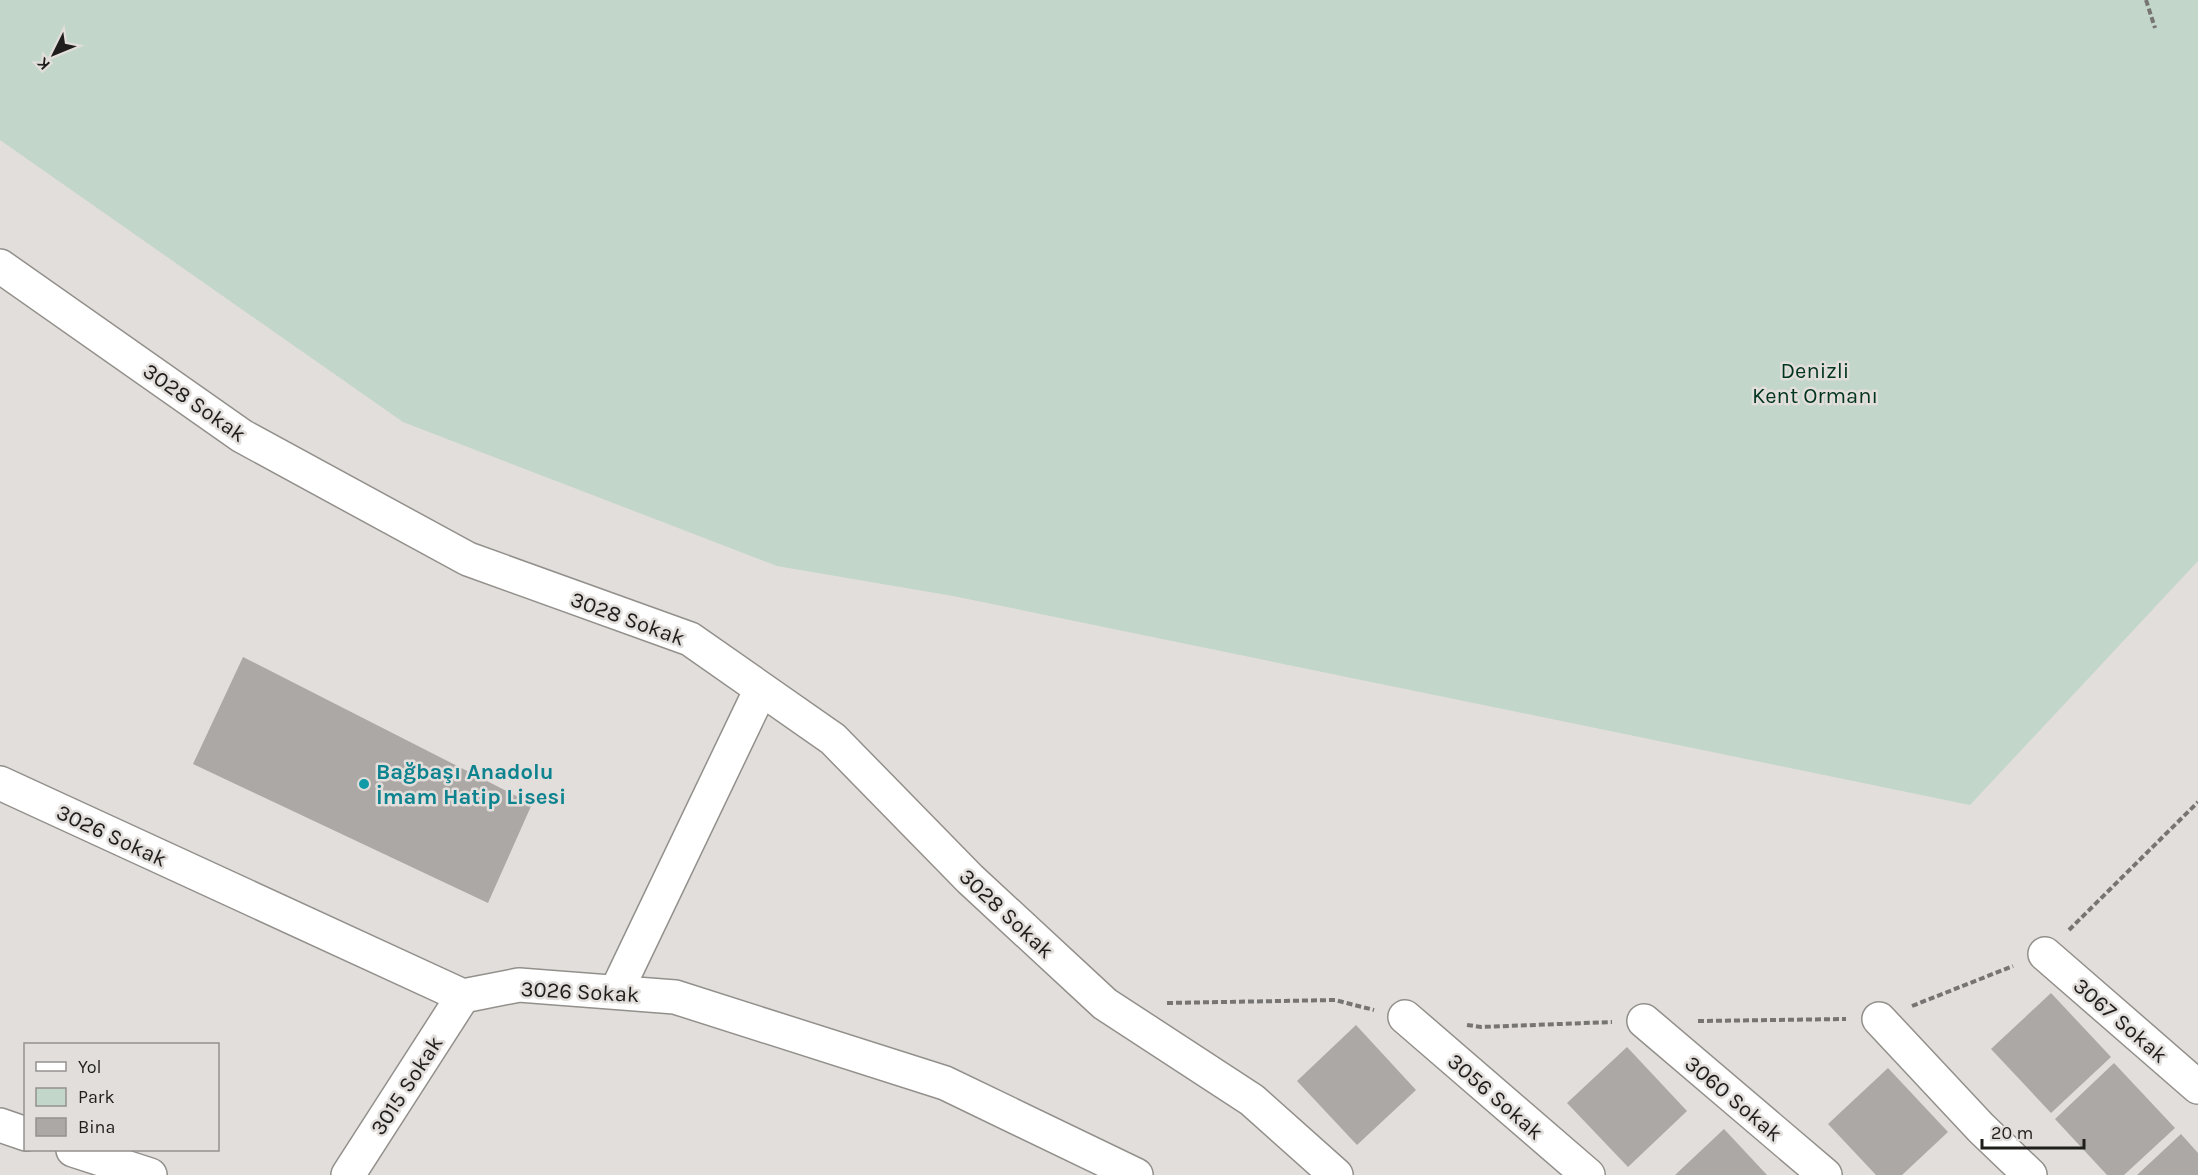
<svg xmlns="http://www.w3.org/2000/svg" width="2198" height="1175" font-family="Karla,sans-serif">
<rect width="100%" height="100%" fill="#e2dedb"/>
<path fill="#c2d6c9" d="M0,0h2198v561l-228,244 -1017,-209 -176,-30 -374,-144 -403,-282z"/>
<path fill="#aca8a5" d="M243,657l289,147 -44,99 -295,-139z
M2051,993l60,64 -60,56 -60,-64z
M1356,1025l60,65 -59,55 -60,-64z
M1627,1047l60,64 -59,56 -61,-64z
M2114,1063l61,65 -51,47h-17l-52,-56z
M1888,1068l60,64 -46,43h-26l-48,-51z
M1724,1129l43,46h-92z
M2181,1134l17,19v22h-61z"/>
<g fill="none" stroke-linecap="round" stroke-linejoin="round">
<g stroke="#93908c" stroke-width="36">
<path id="minor" d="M0,266l242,170 226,123 222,80 143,100 137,140 135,125 147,96 84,75
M0,783l463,213 56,-11 156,12 270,86 191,92
M2045,954l153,133
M616,992l145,-303
M1405,1017l183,158
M1879,1019l102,109 49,47
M1644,1021l181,154
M0,1125l26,9
M73,1150l77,25
M348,1175l115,-179"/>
</g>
<path stroke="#777573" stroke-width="4" stroke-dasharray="6 3" stroke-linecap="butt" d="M2146,0l9,28
M2069,930l129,-128
M1167,1003l168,-3 39,10
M1912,1006l101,-40
M1698,1021l148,-2
M1467,1025l14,2 131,-5"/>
<use href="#minor" stroke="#fff" stroke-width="33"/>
</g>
<circle fill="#0f9aa8" stroke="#e2dedb" stroke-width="2" cx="364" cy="784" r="6"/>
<g text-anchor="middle" stroke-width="5" stroke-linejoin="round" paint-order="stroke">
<g font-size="22" fill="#00351d" stroke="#e2dedb">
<text x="1815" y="378">Denizli<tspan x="1815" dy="25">Kent Ormanı</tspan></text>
</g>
<g font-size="22" fill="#1f1e1d" stroke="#e2dedb">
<text transform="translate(195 402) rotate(35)" y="8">3028 Sokak</text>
<text transform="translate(628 618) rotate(20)" y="8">3028 Sokak</text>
<text transform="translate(112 835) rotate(25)" y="8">3026 Sokak</text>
<text transform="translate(1007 913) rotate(43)" y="8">3028 Sokak</text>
<text transform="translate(580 991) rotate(3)" y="8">3026 Sokak</text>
<text transform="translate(2121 1020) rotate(41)" y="8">3067 Sokak</text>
<text transform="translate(406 1085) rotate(-57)" y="8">3015 Sokak</text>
<text transform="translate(1496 1096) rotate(41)" y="8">3056 Sokak</text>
<text transform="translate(1734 1098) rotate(40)" y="8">3060 Sokak</text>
</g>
<g font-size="22" font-weight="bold" fill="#0d838f" stroke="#e2dedb" text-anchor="start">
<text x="376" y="779">Bağbaşı Anadolu<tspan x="376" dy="25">İmam Hatip Lisesi</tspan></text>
</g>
</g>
<rect x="24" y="1043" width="195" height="108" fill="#e2dedb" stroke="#94918f" stroke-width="1.5"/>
<rect x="36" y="1062" width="30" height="9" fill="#ffffff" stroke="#94918f" stroke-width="1.5"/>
<text x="78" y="1073" font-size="18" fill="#1f1e1d">Yol</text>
<rect x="36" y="1088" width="30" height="18" fill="#c2d6c9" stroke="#94918f" stroke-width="1.5"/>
<text x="78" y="1103" font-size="18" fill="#1f1e1d">Park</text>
<rect x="36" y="1118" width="30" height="18" fill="#aca8a5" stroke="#94918f" stroke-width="1.5"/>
<text x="78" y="1133" font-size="18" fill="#1f1e1d">Bina</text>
<g transform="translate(54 54) rotate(227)" stroke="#e2dedb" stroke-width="4.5" paint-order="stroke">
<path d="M0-4.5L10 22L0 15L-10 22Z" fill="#1f1e1d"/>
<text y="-9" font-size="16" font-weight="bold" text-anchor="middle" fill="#1f1e1d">K</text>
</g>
<path d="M1982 1139v9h102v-9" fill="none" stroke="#1f1e1d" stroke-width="3"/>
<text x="1991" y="1139" font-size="18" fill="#1f1e1d" stroke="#e2dedb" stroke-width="4.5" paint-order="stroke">20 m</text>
</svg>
